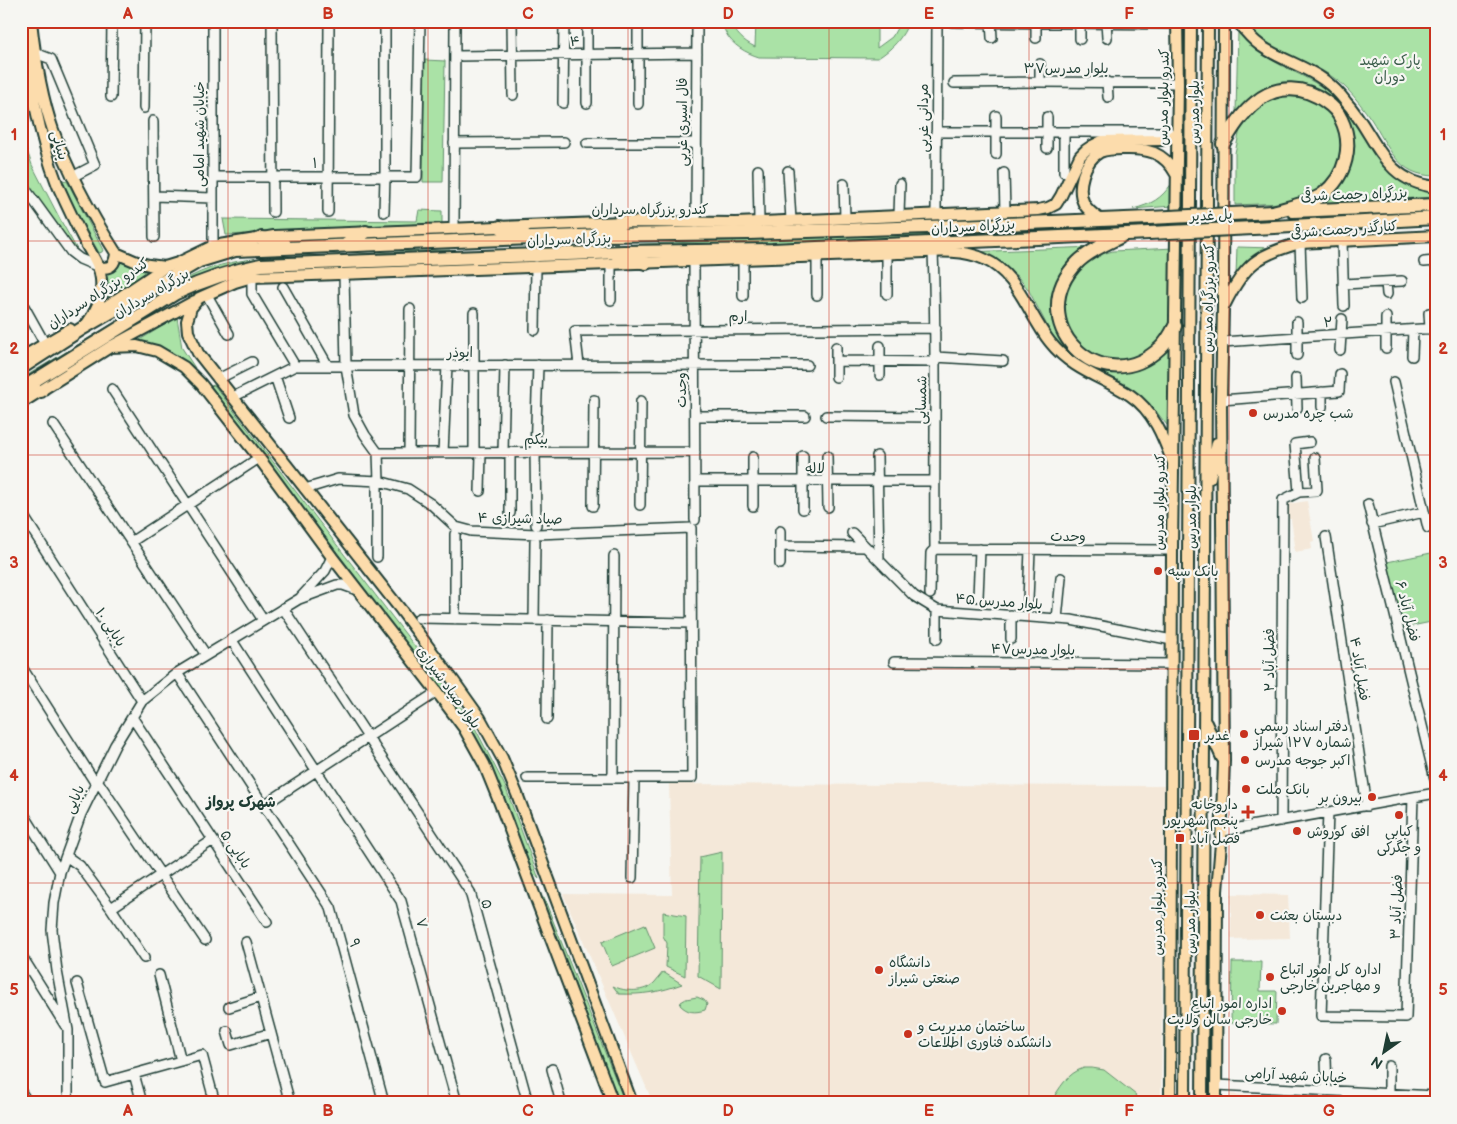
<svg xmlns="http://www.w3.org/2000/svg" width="1457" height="1124" font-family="'Balsamiq Sans','Playpen Sans Arabic',sans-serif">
<rect width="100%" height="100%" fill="#f6f6f2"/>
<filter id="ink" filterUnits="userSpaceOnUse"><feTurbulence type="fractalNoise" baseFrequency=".02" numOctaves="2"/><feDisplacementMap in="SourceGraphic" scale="10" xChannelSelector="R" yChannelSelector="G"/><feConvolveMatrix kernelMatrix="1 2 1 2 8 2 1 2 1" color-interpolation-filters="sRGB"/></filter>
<g filter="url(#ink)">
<path fill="#f4e8d9" d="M1307,501l7,40 -3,1 1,7 -17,3 -1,-6 1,-1 -4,-26h-3l-1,-7h2l-1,-8z
M669,784l495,2 -3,317h-428l-4,-7 -35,7h-41l-90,-209 109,1z
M1231,894l57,1 2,43 -59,1z
M1230,1094l66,4 -1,5h-65z"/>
<path fill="#aae2a6" stroke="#64906d" d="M722,21h8c6,13 13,20 25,26l1,-26h121v27l15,-11 9,-16h8c-6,17 -17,28 -31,37l-119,-1c-13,-4 -27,-12 -33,-24 -2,-3 -3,-8 -4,-12z
M1242,21h194v155c-39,0 -47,-29 -65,-57 -7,-10 -15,-21 -24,-30 -22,-22 -50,-29 -77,-42 -11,-6 -20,-16 -28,-26z
M1238,31c9,9 17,19 29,26 30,19 56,23 80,54l45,62 10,8 14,7 20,6v3l-122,6 8,-3 29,-61 -38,-51 -61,11 -16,13z
M425,60l20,1 -2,121h-20z
M1300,94l22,11 12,12 4,8 4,17 -2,19 -11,21 -19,14 -27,7 -48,2v-52l5,-24 10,-17 24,-16z
M25,145l7,20 29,56 18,32 -5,-1 -53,-76v-28z
M63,180l4,1 36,69 -1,2 -3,1 -2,-4 -37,-65z
M1172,183l1,23 -40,3c19,-5 28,-10 39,-26z
M419,210l23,1v14l-216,10 -3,-16 194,2z
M1150,229c-212,11 -423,16 -634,21l17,-2 410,-15z
M1094,247l-38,44 15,59 63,19 20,-9 18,-18 -1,88 -16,-20 -13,-11 -34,-19 -41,-26 -15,-19 -24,-46 -11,-13 -22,-15 -27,-9z
M1237,247l36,1c-20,6 -26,12 -37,28z
M1174,248l-4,78 -9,14 -16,14 -24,7 -23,-3 -14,-8 -13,-15 -8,-23 5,-29 19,-22 11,-6 15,-4z
M450,250v2l-159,9 -98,18 -172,106v-6l151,-91c48,-35 109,-31 166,-33 38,-2 75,-4 112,-5z
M119,260l19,10 11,2 -40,28 -7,-29z
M177,317l5,31 13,20 -32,-20 -25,-7z
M214,385l239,311 21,30 31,60 34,93 -9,-9 -16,-45 -27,-64 -41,-65 -235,-310z
M1436,552v69l-34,7 -15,-66z
M722,852l-1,137 -23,-13 2,-119z
M544,898l81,205h-5l-30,-73 -49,-131z
M663,912l23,4 -1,60 -19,-9 1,-24 -4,-7z
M645,924l10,24 -43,18 -10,-24z
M1232,962h29l-1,29h17l-1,33 -45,-1z
M663,972l19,12c-22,8 -39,11 -63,10l-6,-8c12,6 32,7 42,-4 3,-3 5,-7 8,-10z
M697,997l7,3 3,4 -2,6c-10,3 -17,3 -25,-5l1,-3 5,-3z
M1084,1068h8l12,2 32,25 -6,8h-80c10,-15 17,-30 34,-35z"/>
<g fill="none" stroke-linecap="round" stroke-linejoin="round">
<g stroke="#1f3d34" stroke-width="12">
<path id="minor" d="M213,21v225
M272,21l1,191
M512,21l1,74
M587,21v82
M991,21l1,17
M1036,21v17
M1080,21v18
M1106,21l1,17
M952,22l225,2
M35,53l16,6 44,106 -23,12
M455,56l242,-3
M1040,64v18
M1107,82l1,15
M954,83l86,-1 138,1
M111,97l1,-76
M563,103l1,-82
M638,104v-83
M144,108l1,-87
M996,116v38
M1047,117v31
M153,121l1,116
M936,132h233
M454,143l110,-1
M587,143h109
M758,170l1,51
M788,171l3,49
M1064,172v-40
M1004,173l1,39
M213,177h204l3,-156
M21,183l50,69 9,7 19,8
M844,184l1,34
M154,196l59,2
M328,212l1,-191
M384,212l1,-35v-156
M936,214l1,-193
M899,215l1,-31
M696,223l1,-202
M454,229l1,-208
M1342,241l2,65
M1300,243l2,55
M933,252c4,99 1,198 2,297
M694,261l1,259
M1424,262l12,-1
M611,264v36
M344,274l2,92 8,49 11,20 13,18 1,28
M252,277v17l43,72
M1386,282l1,12
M1343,284l59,-3
M283,287l45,79
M887,294v-40
M207,295l22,39
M817,295v-39
M743,296v-37
M21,301l24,43
M474,313v140
M1429,313l1,16
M1297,322v33
M535,330l1,-64
M1222,342l214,-14
M836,347v30
M1386,348v-31
M1340,350l2,-31
M1412,356l1,-26
M935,357l68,4
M836,361l99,1
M579,365l-4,-34 361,-3
M880,375v-29
M275,376l14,42
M1296,378l1,30
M218,379l34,-17
M1394,382l34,146
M112,389l151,231
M233,397l62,-31 512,-1
M1221,400l118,-9 1,-17
M1322,407v-15
M695,416h110
M826,416l108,1
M53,424l153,231
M378,453l317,-1
M409,453l1,-144
M443,453l4,-88
M503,453l2,-88
M803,456v53
M827,456l1,51
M877,456l2,103
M377,481v76
M695,481h239
M305,489l33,-10 41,2 29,8 23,15 25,23 15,4 66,3 154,-6 1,250h-165
M480,491l1,-38
M1299,492l-4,-48 15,-2
M1368,504l68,279
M640,505l1,-104
M593,506l1,-106
M753,506v-49
M21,512l121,189
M510,513v-61
M1372,524l52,-12
M536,525l-1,-73 3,-87
M780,531v33
M852,533l62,63 23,14 134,10 101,20
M455,534v85
M1326,537l41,269
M131,542l128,-84
M780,546l86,1
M935,549l237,1
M930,594l1,-41 4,-4
M301,597l24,-26 7,-14
M978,597l2,-48
M1028,600l2,-50
M283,608l187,284 58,211
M419,618l272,5
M1057,619l4,-41
M534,620l1,-79
M231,639l170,262 56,202
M937,639v-29
M1011,639v-24
M894,662l278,2
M21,666l75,118
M177,673l154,235 53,195
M132,717l135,205
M547,719l1,-99
M613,778l1,-222
M97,780l108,160
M264,805l173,-113
M21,810l39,62
M1328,812l-7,204 85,1 7,-220
M1281,821l2,-321 16,-8 17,-1 1,-1 -2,-32
M1222,831l214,-38
M66,856l14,10 31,42 33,50
M632,878l2,-100
M111,908l102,-68
M246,942l44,161
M21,955l44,70
M159,975l22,86
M77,983l28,99 97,-27 13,48
M229,1007l32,-10
M227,1031l4,14 40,-12
M1326,1059l1,32
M552,1069l9,34
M134,1074l8,29
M1216,1085l220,11
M21,1092l7,11
M1389,1094v-28
M68,1103v-73l-11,-59 -5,-41 2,-27 6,-31 21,-58 34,-69 27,-44 35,-28 122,-74 38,-14h6l14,5"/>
</g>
<g stroke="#1f3d34" stroke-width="14">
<path id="major" d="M24,21c3,52 15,117 34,165 9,20 18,39 28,58 6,11 14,22 15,35 2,18 -4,32 -15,46
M31,21c4,36 10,75 22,109 16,44 38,84 63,123
M1237,21c7,9 14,18 24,25 20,14 44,20 63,34 8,6 16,14 22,22 31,34 35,79 90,85
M1101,220c-7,-5 -13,-9 -17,-16 -8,-16 0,-43 16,-52 7,-3 16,-3 23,-3 24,-1 41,3 53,25
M116,253l21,9 12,3 16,2 13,-4 35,-17 61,-10 350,-14 112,1 302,-13 10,-2 8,-4 5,-8 19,-40 6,-6 6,-4 10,-5 60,-1 8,-2 7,-6
M99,267c12,3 16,-3 17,-14
M1225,304c20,-40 32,-49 75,-61l136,-7
M95,314l70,-47
M110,347l27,-1 20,5 27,16 17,17 58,74 73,99 105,135 27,36 20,36 15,37 114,302
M21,358l49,-29
M21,403l89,-56 85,-46
M1210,478l7,-35
M1206,723l16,35
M632,1103l-115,-309 -15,-36 -22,-40 -27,-38 -52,-70 -203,-257 -10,-21 -1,-11 4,-13 8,-10 36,-16 17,-5c183,-6 366,-14 548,-20 33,-1 65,-2 98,-4 27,0 60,-6 86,6 34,15 44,55 66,83 22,28 52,35 80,53 24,16 34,44 43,68
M1170,1103l2,-553 6,-467 -1,-62
M1185,1103l6,-1082
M1202,1103l6,-1082
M1216,1103l1,-212 4,-48 3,-82 -3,-361 2,-93 1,-286"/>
</g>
<g stroke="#1f3d34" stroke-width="16">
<path id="highway" d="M1223,144c9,-15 19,-31 33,-42 21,-18 49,-16 70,0 6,4 12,10 15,17 13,26 5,57 -18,75 -14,10 -34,13 -50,18
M1293,211l143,-6
M500,227l24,8
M1274,227l162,-9
M598,233l26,-11
M1120,237c-14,7 -31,14 -42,25 -58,58 22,142 82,86 7,-6 11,-14 15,-22
M262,238l22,5
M345,245l21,-13
M618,257l28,6
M21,368l62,-40 116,-67 36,-11 369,-15 145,-2 208,-7 192,-8
M21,389l155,-96c28,-13 55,-22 85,-28l363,-13 148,-2 377,-17
M21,392l20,-1"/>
</g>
<use href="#minor" stroke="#f6f6f2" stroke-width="9"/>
<use href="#major" stroke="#fcdcac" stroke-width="10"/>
<use href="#highway" stroke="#fcdcac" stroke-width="12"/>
<g stroke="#1f3d34" stroke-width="16" stroke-linecap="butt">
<path id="highway-bridge" d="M1149,218l124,-6
M1149,233l125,-6"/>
</g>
<use href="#highway-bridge" stroke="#fcdcac" stroke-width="12"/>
</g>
</g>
<path fill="none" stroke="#c8321e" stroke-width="1" stroke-opacity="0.55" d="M228,21v1082M428,21v1082M628,21v1082M829,21v1082M1029,21v1082M1229,21v1082M21,241h1415M21,455h1415M21,669h1415M21,883h1415"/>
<g fill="#c8321e" stroke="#f6f6f2" stroke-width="2">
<circle cx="1253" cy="413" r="5"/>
<circle cx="1158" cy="571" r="5"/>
<circle cx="1244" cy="734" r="5"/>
<rect x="1188" y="729" width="12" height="12" rx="2.5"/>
<circle cx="1245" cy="760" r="5"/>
<circle cx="1246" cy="789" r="5"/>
<circle cx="1372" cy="797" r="5"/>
<path d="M1245.5 804.5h5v5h5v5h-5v5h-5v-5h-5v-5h5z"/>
<circle cx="1399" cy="815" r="5"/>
<circle cx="1297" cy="831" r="5"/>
<rect x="1175" y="833" width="10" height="10" rx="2.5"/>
<circle cx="1260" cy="915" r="5"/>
<circle cx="879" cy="970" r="5"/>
<circle cx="1270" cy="977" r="5"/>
<circle cx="1282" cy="1011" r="5"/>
<circle cx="908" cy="1034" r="5"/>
</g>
<g text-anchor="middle" stroke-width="4.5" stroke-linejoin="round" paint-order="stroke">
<g font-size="14" fill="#1f3d34" stroke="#f6f6f2">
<text transform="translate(575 41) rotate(-1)" y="5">۴</text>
<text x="1066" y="73">بلوار مدرس۳۷</text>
<text transform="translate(1163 97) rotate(-89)" y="5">کندرو بلوار مدرس</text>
<text transform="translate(1194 112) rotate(-90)" y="5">بلوار مدرس</text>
<text transform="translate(923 118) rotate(-90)" y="5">مردانی غربی</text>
<text transform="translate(682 122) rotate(-90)" y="5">فال اسیری غربی</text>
<text transform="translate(199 134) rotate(-90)" y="5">خیابان شهید امامی</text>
<text transform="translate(60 145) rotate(74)" y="5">بنیانی</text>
<text x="315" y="168">۱</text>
<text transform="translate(1354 194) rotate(-2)" y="5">بزرگراه رحمت شرقی</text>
<text x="650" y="214">کندرو بزرگراه سرداران</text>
<text transform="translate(1211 215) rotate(-3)" y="5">پل غدیر</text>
<text transform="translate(973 226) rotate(-3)" y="5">بزرگراه سرداران</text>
<text transform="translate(1344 229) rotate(-4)" y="5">کنارگذر رحمت شرقی</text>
<text transform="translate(569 239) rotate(-2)" y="5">بزرگراه سرداران</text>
<text transform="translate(98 293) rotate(-33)" y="5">کندرو بزرگراه سرداران</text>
<text transform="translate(151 293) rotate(-30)" y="5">بزرگراه سرداران</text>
<text transform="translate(1208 298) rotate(-89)" y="5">کندرو بزرگراه مدرس</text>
<text x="738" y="321">ارم</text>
<text transform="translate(1328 322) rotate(-4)" y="5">۲</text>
<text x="460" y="357">ابوذر</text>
<text transform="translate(681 390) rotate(-90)" y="5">وحدت</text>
<text transform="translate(921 400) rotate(-89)" y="5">شمسایی</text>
<text x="536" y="444">بیکم</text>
<text x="815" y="473">لاله</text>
<text transform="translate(1159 502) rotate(-89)" y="5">کندرو بلوار مدرس</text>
<text transform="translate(1191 517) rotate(-90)" y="5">بلوار مدرس</text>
<text transform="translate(520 518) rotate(1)" y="5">صیاد شیرازی ۴</text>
<text x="1068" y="541">وحدت</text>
<text transform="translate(999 601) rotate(4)" y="5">۴۵ بلوار مدرس</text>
<text transform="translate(1408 611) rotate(76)" y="5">فضل آباد ۶</text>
<text transform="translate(111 627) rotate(57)" y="5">بابایی ۱۰</text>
<text transform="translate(1033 649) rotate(1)" y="5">بلوار مدرس۴۷</text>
<text transform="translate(1269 660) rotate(-90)" y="5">فضل آباد ۲</text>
<text transform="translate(1360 669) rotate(81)" y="5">فضل آباد ۴</text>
<text transform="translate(449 687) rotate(54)" y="5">بلوار صیاد شیرازی</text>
<text transform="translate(74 799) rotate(-66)" y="5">بابایی</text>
<text transform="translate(236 849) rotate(56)" y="5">بابایی ۵</text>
<text transform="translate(487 904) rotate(75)" y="5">۵</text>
<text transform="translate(1157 907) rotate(-90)" y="5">کندرو بلوار مدرس</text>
<text transform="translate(1396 907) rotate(-88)" y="5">فضل آباد ۳</text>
<text transform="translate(1190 922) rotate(-90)" y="5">بلوار مدرس</text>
<text transform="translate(422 923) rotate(75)" y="5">۷</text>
<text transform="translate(355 943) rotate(75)" y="5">۹</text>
<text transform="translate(1296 1075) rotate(3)" y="5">خیابان شهید آرامی</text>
</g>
<g font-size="14" fill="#3b5e4b" stroke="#f6f6f2">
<text x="1390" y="65">پارک شهید<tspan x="1390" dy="16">دوران</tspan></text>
</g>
<g font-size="14" fill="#1f3d34" stroke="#f6f6f2" text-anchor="start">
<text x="1263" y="418">شب چره مدرس</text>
<text x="1168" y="576">بانک سپه</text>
<text x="1254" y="731">دفتر اسناد رسمی<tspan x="1254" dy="16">شماره ۱۲۷ شیراز</tspan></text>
<text x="1205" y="740">غدیر</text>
<text x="1255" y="765">اکبر جوجه مدرس</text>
<text x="1256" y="794">بانک ملت</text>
<text x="1362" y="802" text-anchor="end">بیرون بر</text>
<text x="1238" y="809" text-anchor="end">داروخانه<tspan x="1238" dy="16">پنجم شهریور</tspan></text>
<text x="1307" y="836">افق کوروش</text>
<text x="1399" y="836" text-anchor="middle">کبابی<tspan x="1399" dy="16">و جگرکی</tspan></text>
<text x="1190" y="843">فصل آباد</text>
<text x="1270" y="920">دبستان بعثت</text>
<text x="889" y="967">دانشگاه<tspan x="889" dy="16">صنعتی شیراز</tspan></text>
<text x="1280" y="974">اداره کل امور اتباع<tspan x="1280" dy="16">و مهاجرین خارجی</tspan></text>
<text x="1272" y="1008" text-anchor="end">اداره امور اتباع<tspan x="1272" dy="16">خارجی سالن ولایت</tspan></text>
<text x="918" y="1031">ساختمان مدیریت و<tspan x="918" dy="16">دانشکده فناوری اطلاعات</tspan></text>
</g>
<g font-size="15" font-weight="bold" fill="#1f3d34" stroke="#f6f6f2">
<text x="241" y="807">شهرک پرواز</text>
</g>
</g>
<rect width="1457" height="1124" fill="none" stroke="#f6f6f2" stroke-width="55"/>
<g transform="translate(1384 1052) rotate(213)" stroke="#f6f6f2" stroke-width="4" paint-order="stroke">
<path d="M0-4L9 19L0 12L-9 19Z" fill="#1f3d34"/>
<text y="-8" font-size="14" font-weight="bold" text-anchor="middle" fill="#1f3d34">N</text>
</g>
<rect x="28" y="28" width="1402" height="1068" fill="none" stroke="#c8321e" stroke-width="2"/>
<g font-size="16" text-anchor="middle" font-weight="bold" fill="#c8321e">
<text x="128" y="19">A</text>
<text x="328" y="19">B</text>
<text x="528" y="19">C</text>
<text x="728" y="19">D</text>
<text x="929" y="19">E</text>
<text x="1129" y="19">F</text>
<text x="1329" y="19">G</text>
<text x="14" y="140">1</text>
<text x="1443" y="140">1</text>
<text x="14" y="354">2</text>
<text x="1443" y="354">2</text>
<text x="14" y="568">3</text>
<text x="1443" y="568">3</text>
<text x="14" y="781">4</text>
<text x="1443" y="781">4</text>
<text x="14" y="995">5</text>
<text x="1443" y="995">5</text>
<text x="128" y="1116">A</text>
<text x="328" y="1116">B</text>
<text x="528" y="1116">C</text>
<text x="728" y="1116">D</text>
<text x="929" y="1116">E</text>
<text x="1129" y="1116">F</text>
<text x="1329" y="1116">G</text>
</g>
</svg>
